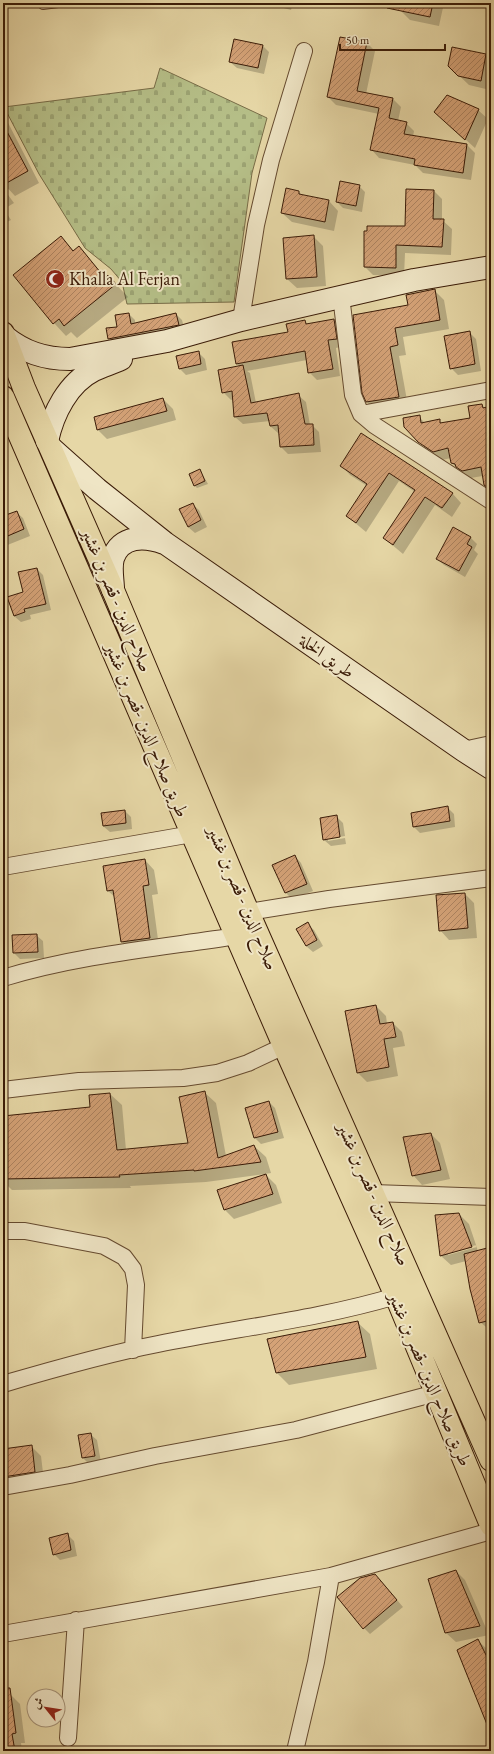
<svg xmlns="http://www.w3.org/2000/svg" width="494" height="1754" font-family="'EB Garamond',Amiri,serif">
<defs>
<pattern id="cemetery-stones" width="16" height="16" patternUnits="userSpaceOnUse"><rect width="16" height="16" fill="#b5be87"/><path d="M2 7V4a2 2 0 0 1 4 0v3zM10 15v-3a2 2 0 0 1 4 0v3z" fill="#9ca373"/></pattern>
<pattern id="building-hatch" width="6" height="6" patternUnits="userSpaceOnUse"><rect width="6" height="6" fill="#d4a277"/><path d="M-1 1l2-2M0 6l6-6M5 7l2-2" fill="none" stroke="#ad8360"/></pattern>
</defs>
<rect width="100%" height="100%" fill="#e6d7a6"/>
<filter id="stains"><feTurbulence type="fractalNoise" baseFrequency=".005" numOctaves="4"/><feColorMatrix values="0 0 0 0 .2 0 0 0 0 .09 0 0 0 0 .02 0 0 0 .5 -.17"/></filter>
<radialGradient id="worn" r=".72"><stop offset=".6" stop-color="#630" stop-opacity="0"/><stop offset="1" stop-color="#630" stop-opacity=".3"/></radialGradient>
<path fill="url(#cemetery-stones)" stroke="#786c47" d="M160,68l107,50 -15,55 -18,129 -107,2 -5,-22 -11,-13 -26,-21 -46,-74 -35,-67 150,-19z"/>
<path fill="#0003" fill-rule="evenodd" d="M265,3h28l-2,7z
M402,3h42l-5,23 -29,-6 -10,-10z
M367,43l8,8 -9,43 27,5 8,8 -3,14 8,2 8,8 -1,6 54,8 8,8 -4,27 -48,-7 -8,-8 -36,-7 -8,-9 8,-35 -43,-9 -8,-8z
M263,46l6,6 -5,22 -27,-6 -7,-6z
M452,48l34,7 5,5 -1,30 -21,-5 -20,-19z
M478,110l10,9 -13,29 -40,-36z
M3,113l36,70 -24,13 -12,-13z
M359,186l6,6 -3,20 -19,-4 -6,-6z
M3,188l11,15 -10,6 7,11 -8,4z
M434,191l8,8v21l10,9 -1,26 -46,-2 -1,23 -31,-1 -8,-8 41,-40z
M299,192l3,3 27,6 9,10 -4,20 -42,-9 -10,-9z
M313,236l10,10 3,40 -29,2 -10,-9z
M61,238l13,13 5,-4 27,31 2,-2 20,21 -51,41 -6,-6 -5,4 -12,-13 -39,-48z
M434,290l10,10 5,29 -46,8 3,18 -7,1 9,50 -31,6 -10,-10 -4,-10 -9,-76 55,-10z
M129,314l6,6v4l41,-10 6,6 3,11 -70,14 -6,-6z
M334,320l8,8 2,18 -8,2 4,28 -23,4 -8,-8 -2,-12 -60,11 3,2 6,30 42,-8 8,7 4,23h2l7,7 2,20 -33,2 -7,-7 -1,-14h-2l-8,-7v-5l-27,3 -8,-7 -1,-18 -3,1 -8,-8 17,-25 -3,-3 68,-43 3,4z
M469,332l7,7 5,32 -23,4 -7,-7z
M198,352l7,7 2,11 -21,5 -6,-6z
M163,399l10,10 3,11 -69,19 -9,-9z
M482,405l3,4 6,-2v71l-3,-3 -17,3 -11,-7 -8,-8 -1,-5 -9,2 -15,-10 -22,-23 14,-10 6,6 14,-3 3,4 29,-5z
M362,435l90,58 9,10 -9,14 -17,-12 -32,49 -19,-16 31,-46 -16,-11 -33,51 -19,-16 20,-30 -17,-11 -9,-10z
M200,470l8,14 -11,4 -3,-3z
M192,504l7,6 8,17 -12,6 -7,-6z
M16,512l7,6 7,18 -25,10 -2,-2v-27z
M454,528l17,10 6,6 -3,6 4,4 -13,23 -21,-12 -7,-6z
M37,569l6,6 8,35 -21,5 1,4 -10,3 -7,-6 10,-23z
M447,807l7,7 1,13 -35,6 -7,-7z
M125,811l6,6 1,12 -22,3 -7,-6z
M336,816l7,7 2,13 -17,3v2l17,-3 1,6 -15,2 -7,-6 -3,-21z
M295,856l6,7 12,28 -21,8 -6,-6z
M145,860l9,10 4,24 -6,1 7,52 -27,4 -10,-9 -6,-44 -8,-7 -3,-25z
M465,894l9,9 3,35 -28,2 -9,-10z
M307,924l7,6 9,16 -10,6 -7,-6z
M36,935l7,6 1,17 -24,1 -6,-6 -1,-17z
M376,1006l10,10 1,8 6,-1 9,9 3,14 -12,2 5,28 -31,6 -9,-9z
M204,1092l12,11 10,53 28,-10 12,11 5,16 -6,1 11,11 6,18 -48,16 -9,-9 -6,-19 46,-17 -59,8 -76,4 1,2 -119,2 -5,-5 -4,1v-69l88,-9 -1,-12 20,-2 12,11 4,45 64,-6z
M269,1102l6,6 9,30 -23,6 -6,-6 -9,-30z
M431,1134l9,9 10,36 -28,6 -9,-10z
M459,1214l10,10 9,27 13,-3v83l-11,-9 -14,-61 -15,4 -10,-9zM476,1245l1,2 -29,8v-2z
M357,1322l13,12 7,35 -88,16 -12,-12z
M90,1434l7,6 4,22 -12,2 -6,-6 -4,-22z
M31,1446l10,10 3,25 -41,9v-40z
M67,1534l7,7 3,15 -17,4 -6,-6z
M456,1571l9,9 24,55 -33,7 -10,-9 -17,-54z
M381,1581l22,26 -33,27 -6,-6z
M477,1640l10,9 4,8v70z
M10,1694l10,10 5,39h-4l1,8h-19v-56z"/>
<path fill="url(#building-hatch)" stroke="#3a1b07" d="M388,3h45l-3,14 -43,-9z
M340,37l27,5 -10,49 36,7 -4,20 18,4 -3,12 63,10 -4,29 -49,-8 1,-6 -45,-9 9,-42 -52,-11z
M234,39l29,6 -5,23 -29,-6z
M452,47l34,7 -5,27 -23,-5 -10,-10z
M447,95l32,14 -14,31 -31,-28z
M3,124l25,47 -25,14z
M340,181l20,4 -4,21 -20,-4z
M286,188l13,3v3l30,6 -4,22 -44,-9z
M406,189l28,1 -1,29h11l-2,28 -46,-2v23l-32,-1v-36h3v-5h38z
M314,235l3,42 -31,2 -3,-41z
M61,236l12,15 6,-5 26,32 3,-3 8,9 -52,42 -5,-7 -6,5 -40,-49z
M435,289l5,31 -45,8 3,17 -8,2 9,50 -33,5 -4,-9 -9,-78 55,-10 -2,-10z
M129,313l2,11 45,-11 3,12 -71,14 -2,-11 11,-1 -2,-12z
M334,319l3,20 -9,1 5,29 -25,4 -3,-22 -69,13 -4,-22 56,-10 -2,-8 19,-4 1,4z
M470,331l5,33 -25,5 -6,-33z
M199,351l2,13 -22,5 -3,-13z
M243,365l8,38 48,-10 6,31h8l1,21 -34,2 -2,-22 -8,1 -3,-13 -33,4 -2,-26 -10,2 -4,-23z
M163,398l4,13 -70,19 -3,-13z
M482,404l1,4 8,-2v84l-7,-5 -3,-18 -19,4 -6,-4 -1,-3 -4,-1 -3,-15 -15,4 -15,-10 -14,-15 -1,-9 17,-3 1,8 19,-4v4l30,-5 -2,-12z
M361,433l92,60 -11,15 -17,-11 -32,48 -10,-7 32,-48 -26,-17 -33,50 -10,-7 21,-32 -27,-18z
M200,469l5,12 -11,5 -5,-12z
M193,503l8,17 -13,7 -9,-18z
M17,511l7,18 -21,9v-22z
M453,527l18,10 -4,7 5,3 -13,24 -23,-12z
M37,568l9,36 -22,5 1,3 -11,4 -7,-19 16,-5 -5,-20z
M448,806l2,15 -37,6 -2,-14z
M125,810l1,13 -23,3 -2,-13z
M337,815l3,22 -17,3 -3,-22z
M295,855l12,29 -22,9 -13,-28z
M145,859l4,26 -6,1 7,52 -29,4 -8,-52 -6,1 -4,-25z
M465,893l3,35 -29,3 -3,-36z
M308,922l9,18 -11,6 -10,-17z
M37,934l1,18 -25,1 -1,-18z
M376,1005l4,19 13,-2 3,15 -12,2 5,28 -32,6 -12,-62z
M205,1091l13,67 36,-13 7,17 -67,9v-1l-75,5 1,2 -117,2v-63l87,-9 -1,-12 21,-2 7,57 71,-7 -9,-46z
M269,1101l9,31 -24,6 -9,-30z
M431,1133l10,37 -29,6 -9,-39z
M266,1174l7,20 -49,16 -7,-20z
M459,1213l13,34 -32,9 -5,-41z
M491,1247v73l-12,3 -9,-34 -6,-35z
M358,1321l8,36 -90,16 -9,-34z
M91,1433l4,23 -13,2 -4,-23z
M32,1445l3,27 -32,5v-28z
M68,1533l3,17 -18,5 -4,-17z
M456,1570l24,56 -35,7 -17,-54z
M375,1574l22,26 -34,29 -26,-32 23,-19z
M478,1639l10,20 -2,1 5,9v62l-1,1 -33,-82z
M3,1688h7l6,45 -4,1 3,17h-12z"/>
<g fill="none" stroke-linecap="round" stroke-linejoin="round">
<g stroke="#654a2f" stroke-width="10">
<path id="lane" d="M43,5l15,-2"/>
</g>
<g stroke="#654a2f" stroke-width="18">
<path id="street" d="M341,296l12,99 8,19 13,11 117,76
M241,320l15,-95 15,-65 33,-109
M361,414l130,-24
M463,750l28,-6
M3,867l189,-33
M248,912l81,-13 162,-21
M3,978c76,-23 155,-30 234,-42
M3,1090l76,-9 104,-3 34,-5 31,-10 36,-17
M373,1193l118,4
M3,1231h22l79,15 20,11 9,12 3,16 -3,65
M3,1384c51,-15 103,-30 155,-40 79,-16 161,-25 238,-48
M3,1487l67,-12 85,-19 141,-26 140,-37
M3,1634l328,-58 160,-45
M68,1738l8,-118
M295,1751l21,-89 15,-86"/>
</g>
<g stroke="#3a1b07" stroke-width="24">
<path id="secondary" d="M4,336c20,16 40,23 66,23l97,-18 74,-21 173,-40 77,-13
M47,441c6,-28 21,-58 47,-71 9,-4 18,-7 27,-11
M51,448l46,41 68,54 298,207 28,18
M113,590c0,-10 -3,-22 0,-32 8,-23 32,-22 51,-15"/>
</g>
<g stroke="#3a1b07" stroke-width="24">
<path id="highway" d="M3,333l21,55 89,202 135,322 243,548
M3,397l281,649 112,250 95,229"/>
</g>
<use href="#lane" stroke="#efe5c5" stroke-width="8"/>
<use href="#street" stroke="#efe5c5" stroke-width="16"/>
<use href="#secondary" stroke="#efe5c5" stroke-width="22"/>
<use href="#highway" stroke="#e6d7a6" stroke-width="22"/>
</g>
<defs>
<g id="mosque-disc" transform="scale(1)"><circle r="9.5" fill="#8f2418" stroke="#efe5c5"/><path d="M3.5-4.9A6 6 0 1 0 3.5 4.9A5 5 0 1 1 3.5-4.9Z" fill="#fff"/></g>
</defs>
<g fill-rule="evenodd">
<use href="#mosque-disc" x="55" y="279"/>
</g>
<g text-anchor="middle" stroke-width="4" stroke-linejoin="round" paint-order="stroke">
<g font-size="18" fill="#3a1b07" stroke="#efe5c5" text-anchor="start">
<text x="69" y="285">Khalla Al Ferjan</text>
</g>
<g font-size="18" fill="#3a1b07" stroke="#efe5c5">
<text transform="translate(117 600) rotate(67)" y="6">صلاح الدين - قصر بن غشير</text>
<text transform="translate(327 656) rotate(35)" y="6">طريق الخلة</text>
<text transform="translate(147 730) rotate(67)" y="6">طريق صلاح الدين -قصر بن غشير</text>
<text transform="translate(243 898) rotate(67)" y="6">صلاح الدين - قصر بن غشير</text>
<text transform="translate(374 1194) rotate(66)" y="6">صلاح الدين - قصر بن غشير</text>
<text transform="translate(430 1379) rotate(67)" y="6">طريق صلاح الدين -قصر بن غشير</text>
</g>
</g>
<rect width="494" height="1754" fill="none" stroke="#e6d7a6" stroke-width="16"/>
<rect x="4" y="4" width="486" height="1746" fill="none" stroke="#3a1b07" stroke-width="2"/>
<rect x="8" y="8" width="478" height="1738" fill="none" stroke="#3a1b07"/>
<g transform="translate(46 1708) rotate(300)"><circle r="19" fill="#efe5c5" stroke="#a79479"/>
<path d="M0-3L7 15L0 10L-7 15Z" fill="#8f2418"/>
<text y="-6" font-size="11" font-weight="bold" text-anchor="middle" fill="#3a1b07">ش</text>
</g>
<path d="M340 44v6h105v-6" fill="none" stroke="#3a1b07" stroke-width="2"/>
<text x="346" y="44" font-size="12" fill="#3a1b07" stroke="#efe5c5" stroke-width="3" paint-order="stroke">50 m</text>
<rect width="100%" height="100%" filter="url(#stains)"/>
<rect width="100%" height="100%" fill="url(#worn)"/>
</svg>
